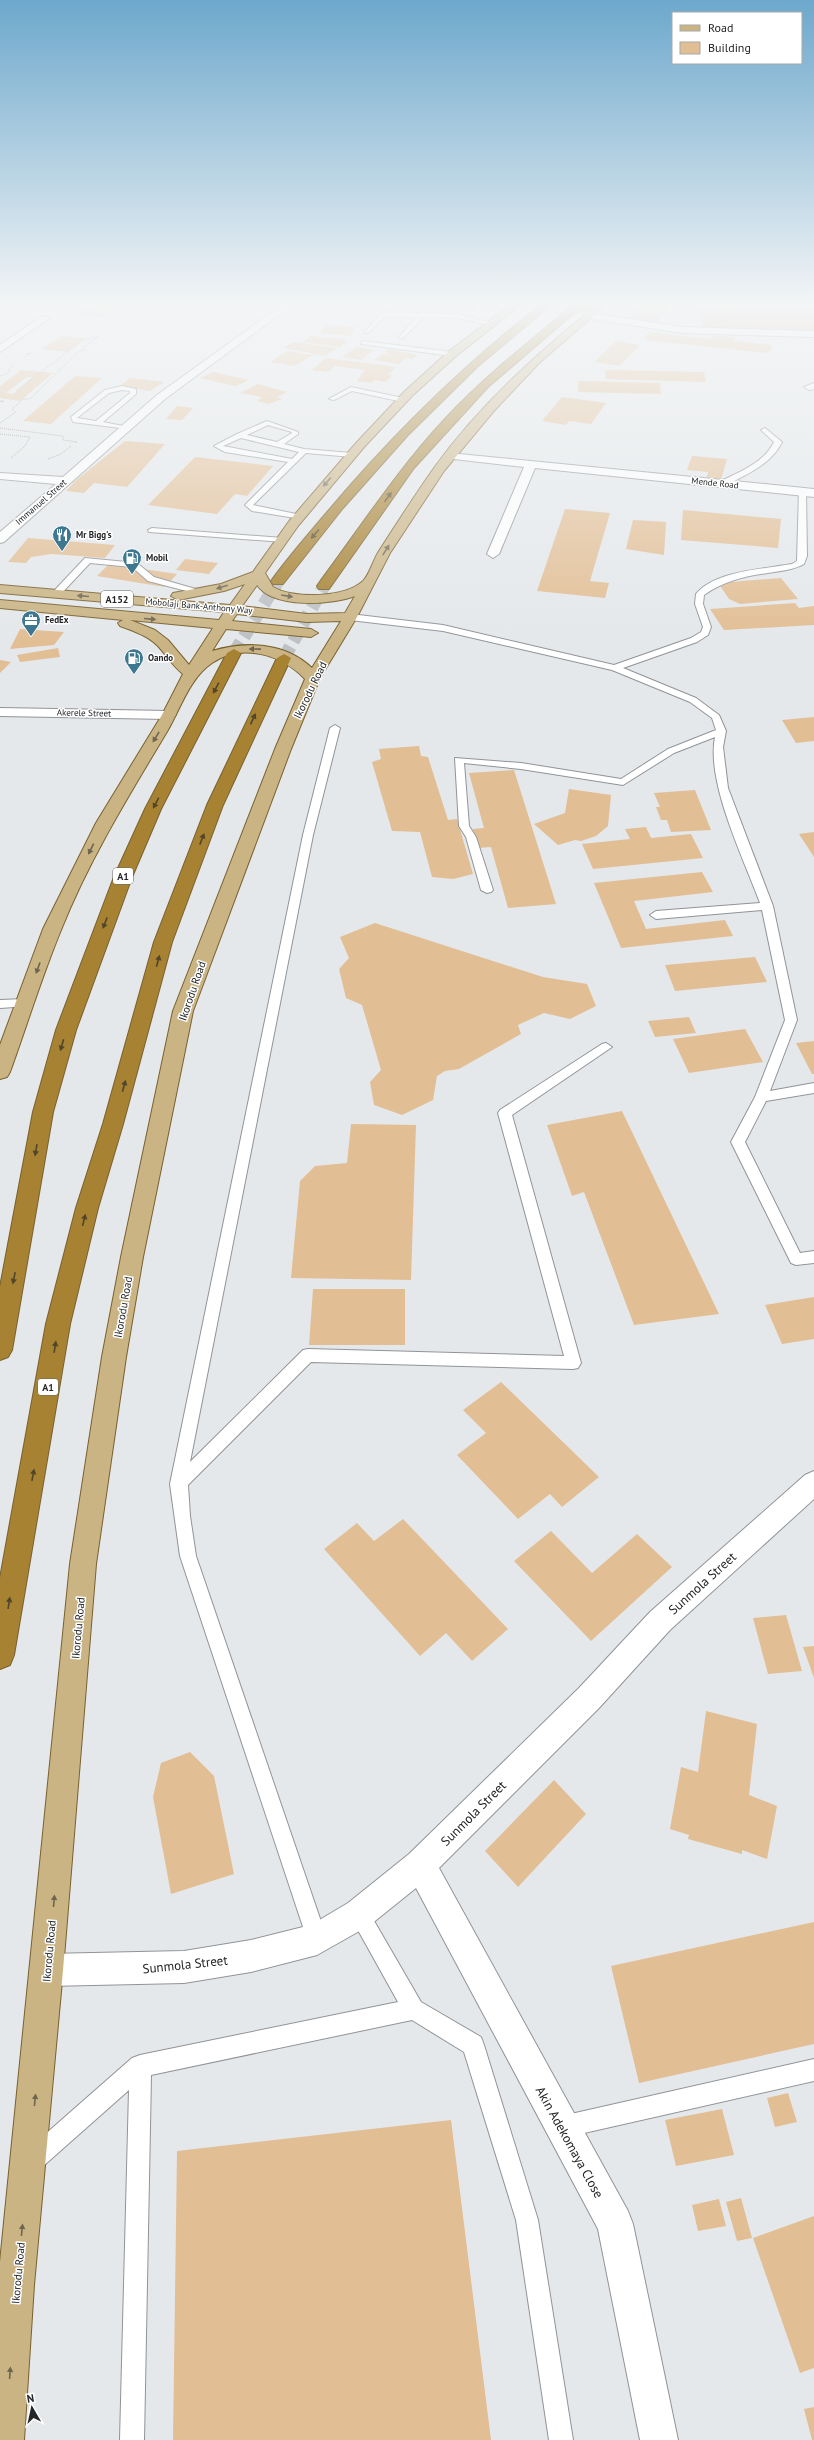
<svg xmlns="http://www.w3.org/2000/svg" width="814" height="2440" font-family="'PT Sans',sans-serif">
<rect width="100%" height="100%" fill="#e5e8eb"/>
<path fill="#e2be94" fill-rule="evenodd" d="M96,303h29l-24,15 -24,-3z
M396,303h83l-3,9 -19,-1 -1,-5h-59z
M643,303h18l12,1 -17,19 -29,-4z
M698,307l116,2v21l-111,-2z
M325,325l31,2 -5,7 2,2 -33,-3z
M649,332l63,7 2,-4 21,3 -1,3 38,4 -4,8 -124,-13z
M61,336l25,2 -19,14 -25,-3z
M310,336l35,3 1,3 -6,5 -37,-5z
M616,341l24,4 -21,21 -25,-4z
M293,342l44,6 -12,8 -41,-8z
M357,347l17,3 -13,10 -19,-3z
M389,349l29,6 -5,4 -7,-1 -7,6 -25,-4 9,-6 10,1 -9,-3z
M288,351l25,4 -18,11 -25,-4z
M326,358l55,7 15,2 -8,8h4l-6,7 -12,-2 -2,3 -15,-2 8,-11 -30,-4 -7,6 -16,-2z
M21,370l32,3 -33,28 -20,-3v-12zM27,377h6l-20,17 -7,-1z
M605,370l99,2 2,10 -100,-3z
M213,372l36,8 -13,6 -36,-8z
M75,376l27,2 -51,46 -28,-3z
M130,378l34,4 -14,9 -30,-5z
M578,381l82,2 1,11 -83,-2z
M258,384l29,8 -10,5 5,2 -13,5 -12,-3 5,-4 -22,-4z
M562,397l44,6 -15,21 -22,-3 -3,4 -24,-4z
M177,406l16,2 -11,12 -16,-1z
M125,441l40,3 -38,43 -33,-4 -10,10 -18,-2 9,-10z
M692,456l35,3 -6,21 -15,-1 2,-7 -21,-2z
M195,457l78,9 -26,30 -12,-2 -18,20 -69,-9z
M565,509l45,4 -20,68 19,2 -4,15 -68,-7z
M683,510l98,9 -3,29 -97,-8z
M633,520l33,2 -2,33 -38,-6z
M28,538l87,7 -10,13 -53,-4 -21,3 -5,6 -18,-1z
M185,559l33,4 -9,11 -33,-4z
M109,564l68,10 -12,13 -68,-11z
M781,578l17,21 -58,5 -11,-5 -11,-16z
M795,603l4,5 15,-2v19l-90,5 -14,-21z
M20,629l44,3 -10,13 -44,4z
M58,648l2,9 -40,5 -3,-7z
M0,660l11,2 -11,11z
M814,717v24l-18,2 -14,-23z
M419,746l2,10 7,1 20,63 9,-1 16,55 -20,5 -21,-2 -12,-45 -28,-1 -20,-69 9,-3 -2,-10z
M514,770l42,134 -48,4 -17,-61 -13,1 -5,-19 11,-1 -15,-55z
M569,789l42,6 -3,31 -12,10 -15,5 -6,-1 -17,5 -24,-21 31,-11z
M695,790l16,40 -40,2 -4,-12h-6l-5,-13h4l-6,-14z
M646,827l5,11 40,-4 12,24 -110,11 -11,-25 48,-5 -5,-10z
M814,832v25l-15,-23z
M702,872l11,20 -79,9 12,28 79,-9 8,16 -112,12 -27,-65z
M375,923l168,54 44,7 9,22 -26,13 -26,-6 -26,12 3,9 -62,35 -14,2 -8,5 -4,24 -31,15 -28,-10 -4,-23 11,-12 -19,-65 -16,-7 -7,-29 10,-11 -9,-21z
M755,957l12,25 -92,9 -10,-26z
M689,1017l7,16 -41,4 -7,-16z
M745,1029l18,33 -74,11 -16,-34z
M814,1041v33h-2l-16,-31z
M622,1111l97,203 -85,11 -50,-133 -12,4 -25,-71z
M351,1124l65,1 -5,155 -120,-2 9,-97 15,-15 32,-3z
M313,1289h92v56h-96z
M814,1297v42l-32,5 -17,-39z
M501,1382l98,95 -37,30 -12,-13 -32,25 -61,-64 29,-22 -23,-23z
M403,1519l105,110 -36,32 -26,-28 -26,23 -96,-107 33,-26 17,18z
M551,1531l41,42 45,-39 35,33 -81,74 -77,-80z
M786,1615l16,56 -34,3 -15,-56z
M814,1646v32l-11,-31z
M706,1711l51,13 -8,71 28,11 -10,53 -25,-9v4l-54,-15 1,-4 -19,-6 11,-62 17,5z
M190,1752l24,24 20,98 -63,20 -18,-97 8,-34z
M554,1780l32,34 -68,73 -33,-36z
M814,1922v122l-175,39 -28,-117z
M788,2093l9,29 -22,5 -8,-29z
M722,2109l12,46 -58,11 -11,-46z
M451,2120l40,320h-318l4,-289z
M741,2198l11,40 -15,3 -11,-39z
M719,2199l7,27 -28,5 -6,-26z
M814,2216v152l-14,5 -47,-135z
M814,2407v33h-2l-8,-31z"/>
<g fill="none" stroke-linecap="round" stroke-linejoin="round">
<path stroke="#bec1c4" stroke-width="13" stroke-dasharray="13 6" stroke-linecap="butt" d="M234,653l44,-72
M284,658l40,-72"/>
<g stroke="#919497" stroke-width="2">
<path id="lane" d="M386,312l71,2 36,9 -3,2 -33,-7 -33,-1 -22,22 -3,-2 18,-20 -31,-1 -18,17h-4l16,-19z
M363,341l89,11 3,2 -3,2 -91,-12z
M122,386l14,3v5l-33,28 25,5v2l-55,-7 -2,-5 34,-27zM122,390l8,1v2l-34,28 -19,-3 32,-25z
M351,387l52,11 3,2 -3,2 -51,-11 -18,9 -5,-1z
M267,421l31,11v2l-14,10 20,5 48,4 4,2 -4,2 -46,-4 -53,52 48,10v4l-49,-8 -7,-6 43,-43 -63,-10 -11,-6 23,-12zM268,425l24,7v1l-15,9 -30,-7zM241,438l58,14 -7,7 -69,-13z
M765,428l17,14c-11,23 -36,32 -57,44h-6v-4c20,-10 45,-19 55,-40l-13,-12z
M799,490l7,2 1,64 -3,8c-11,6 -24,7 -36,9 -23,3 -44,8 -64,22l-1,9 8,23 -3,8 -11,7 -74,26 73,30 23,17 7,16 -3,16 5,41 45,118 24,114 -27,71 44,-8v10l-48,8 -21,41 55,111 14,-2v12l-18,2 -5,-2 -60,-121 24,-45 30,-77 -23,-110 -106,9 -6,-4 6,-4 104,-8c-16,-44 -54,-120 -45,-166l-41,16 -51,32 -102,-16 -57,-6 5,63 7,11 17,53 -2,2 -4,1 -6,-3 -15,-53 -7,-11 -4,-68 66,5 100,16 47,-30 48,-19 -4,-12 -22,-16 -78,-32 -169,-39 -93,-11 -4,-3 4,-3 93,11 171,40 77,-27 10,-6 2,-5 -8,-23 1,-10c19,-23 68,-25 96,-30l5,-3z
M152,528l131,10 4,2 -4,2 -134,-10 -1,-2z
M85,558l52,5 17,14 52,15 -4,3 -54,-14 -16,-14 -42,-4 -31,33h-6v-4z
M335,725l5,3 -27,107 -123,627 113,-112 5,-1 256,7 -66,-243 2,-3 102,-66 4,-1 6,4 -100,68 69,248 -3,5 -5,1 -262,-7 -123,123 2,31 6,40 131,383 -3,7 -7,3 -7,-3 -3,-7 -127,-383 -10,-72 133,-649 27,-107z
M25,999l6,4 -2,3 -29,2v-8z
M359,1904l7,3 55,95 60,35 3,8 54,175 35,220h-24l-33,-220 -52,-168 -52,-32 -261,55 -7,365h-24l9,-350 -88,78 -8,3 -8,-3 -3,-8 3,-8 107,-94 8,-3 258,-53 -49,-88 3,-7z
M814,2059v22l-252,57 -8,-3 -3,-8 3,-8 8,-3z"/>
</g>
<g stroke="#919497" stroke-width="2">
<path id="street" d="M285,303h10l-130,96 -161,143 -4,1v-11l56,-48 -56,-5v-6l63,4 94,-82z
M589,313l93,14 132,4v6l-132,-4 -96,-15v-4z
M42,316l8,2 -50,34v-7z
M814,383v6l-5,1 -5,-3z
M449,453l365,36v8l-279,-29 -36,86 -6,4 -6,-4 37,-87 -79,-9v-4z
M0,708l169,3 7,4 -7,4 -169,-3z
M814,1471v28l-144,131 -71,78 -160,160 189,343 5,13 45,216h-38l-42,-211 -182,-341 -46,37 -53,30 -66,17 -67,11 -137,3 -11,-5 -5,-11 5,-11 11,-5 137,-3 67,-11 60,-15 37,-22 61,-49 170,-166 71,-76 155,-137z"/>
</g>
<g stroke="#79612e" stroke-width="2">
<path id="primary" d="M513,303h10l-67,53 -43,39 -48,51 -67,80 -33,47 8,14c20,12 72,11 90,-6 7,-7 10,-21 16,-30 18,-28 36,-56 55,-83 46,-64 105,-116 165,-165h9l-69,60 -46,49 -49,59 -54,82 -33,64 -37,61 -29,71 -98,262 -50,246 -17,100 -30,207 -33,406 -29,315 -10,155h-24v-178l70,-698 32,-207 19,-100 52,-246 102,-262 30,-70c-23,-24 -63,-37 -93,-16 -22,15 -31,44 -44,67 -39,65 -79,130 -107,200 -19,46 -34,95 -51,142l-3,5 -7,2v-34l43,-116 53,-106 66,-108 21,-41c-10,-8 -16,-18 -25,-28 -10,-10 -24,-15 -38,-20l-2,-3 5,-3 -123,-12v-8l219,20 5,-8 -224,-19v-8l230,20 15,-21 -21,7 -46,9 -7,-4 2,-3 48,-9 32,-12 37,-52 67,-78 48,-51 43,-39zM257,585c16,24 74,20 98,11l-10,17 -38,1 -65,-8zM237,614l70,8 34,-1 -29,47c-27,-26 -67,-27 -100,-17l14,-22 85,8 7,-4 -7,-4 -79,-8zM130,620l83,8 -24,37 -21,-25 -13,-10z"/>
</g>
<g stroke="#79612e" stroke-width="2">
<path id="highway" d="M543,303h10l-76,64 -69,68 -65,73 -60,76h-10l-2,-3c16,-22 34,-43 52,-64 66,-79 139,-151 220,-214z
M576,303h9l-1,2 21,-2 -32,11 -85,73 -74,81 -85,121h-10l-2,-3 2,-3c41,-55 79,-114 126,-164 40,-43 86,-79 131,-116z
M234,649l7,4 -80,156 -29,68 -56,153 -23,82 -41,238 -4,7 -8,3v-73l33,-175 23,-82 58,-153 31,-68 82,-156z
M284,654l7,4 -68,147 -51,137 -49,182 -25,84 -28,116 -56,331 -4,10 -10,4v-91l46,-254 30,-116 27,-84 51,-182 53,-137 70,-147z"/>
</g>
<path stroke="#858789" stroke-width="1" stroke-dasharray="1 1" stroke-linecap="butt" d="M24,357l7,-4 -5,1
M0,376l8,-3 4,-8
M0,401h4l-4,1
M0,423l16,-11 -4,-3 11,-10h7l49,-48 5,-1v-3l15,-11 -15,4 -68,51
M0,428l63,8v4l14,2 -2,1
M0,434l30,3 -5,9 -14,12
M48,459l13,-5 10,-8"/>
<use href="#lane" fill="#fff" fill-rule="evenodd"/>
<use href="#street" fill="#fff" fill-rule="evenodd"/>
<use href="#primary" fill="#cab484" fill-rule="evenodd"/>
<use href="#highway" fill="#a78232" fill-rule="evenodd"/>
</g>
<defs><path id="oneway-solid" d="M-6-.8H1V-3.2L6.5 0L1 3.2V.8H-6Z"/></defs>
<g fill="#6e6550">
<use href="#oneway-solid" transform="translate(327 482) rotate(131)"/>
<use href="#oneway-solid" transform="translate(386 550) rotate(-58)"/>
<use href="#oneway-solid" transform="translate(222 587) rotate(163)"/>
<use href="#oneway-solid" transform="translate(83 596) rotate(-175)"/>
<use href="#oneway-solid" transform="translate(287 596) rotate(9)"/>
<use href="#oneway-solid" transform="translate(150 619) rotate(5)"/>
<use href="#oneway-solid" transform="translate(255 649) rotate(-179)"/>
<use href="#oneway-solid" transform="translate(156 737) rotate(121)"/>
<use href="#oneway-solid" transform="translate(91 849) rotate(116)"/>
<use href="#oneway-solid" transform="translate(38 968) rotate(110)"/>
<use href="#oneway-solid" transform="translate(54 1901) rotate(-85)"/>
<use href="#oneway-solid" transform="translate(35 2100) rotate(-84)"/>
<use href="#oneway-solid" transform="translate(22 2230) rotate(-84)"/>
<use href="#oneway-solid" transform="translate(10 2373) rotate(-86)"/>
</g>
<g fill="#51452a">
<use href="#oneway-solid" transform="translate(388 497) rotate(-55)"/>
<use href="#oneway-solid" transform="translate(315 534) rotate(131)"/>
<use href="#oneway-solid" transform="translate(216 688) rotate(118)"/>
<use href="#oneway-solid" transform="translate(253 719) rotate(-65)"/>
<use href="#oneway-solid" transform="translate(156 803) rotate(117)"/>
<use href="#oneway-solid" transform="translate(202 839) rotate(-69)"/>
<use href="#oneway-solid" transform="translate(105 923) rotate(111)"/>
<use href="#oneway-solid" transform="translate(158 961) rotate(-75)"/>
<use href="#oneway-solid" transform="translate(62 1045) rotate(106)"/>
<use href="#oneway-solid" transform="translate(124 1086) rotate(-75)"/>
<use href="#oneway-solid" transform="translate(36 1150) rotate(100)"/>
<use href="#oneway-solid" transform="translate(84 1220) rotate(-76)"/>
<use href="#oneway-solid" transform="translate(14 1278) rotate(101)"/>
<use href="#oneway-solid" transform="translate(55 1347) rotate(-81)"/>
<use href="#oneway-solid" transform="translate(33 1475) rotate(-79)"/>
<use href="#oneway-solid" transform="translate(9 1603) rotate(-81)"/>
</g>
<linearGradient id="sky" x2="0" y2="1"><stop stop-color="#6da8cc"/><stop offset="0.47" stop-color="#f3f5f6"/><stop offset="1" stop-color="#f3f5f6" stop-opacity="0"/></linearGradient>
<rect width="814" height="644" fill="url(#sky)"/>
<defs>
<g id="restaurant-pin" transform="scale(1)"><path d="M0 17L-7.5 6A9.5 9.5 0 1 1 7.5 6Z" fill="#3d7890" stroke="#fff"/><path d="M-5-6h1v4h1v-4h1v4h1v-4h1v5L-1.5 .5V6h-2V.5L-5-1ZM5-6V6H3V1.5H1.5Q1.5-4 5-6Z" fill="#fff"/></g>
<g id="fuel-pin" transform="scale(1)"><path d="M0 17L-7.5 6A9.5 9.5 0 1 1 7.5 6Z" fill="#3d7890" stroke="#fff"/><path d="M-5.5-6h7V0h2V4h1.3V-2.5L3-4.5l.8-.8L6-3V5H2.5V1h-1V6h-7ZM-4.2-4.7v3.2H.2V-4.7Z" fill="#fff"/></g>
<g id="office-pin" transform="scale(1)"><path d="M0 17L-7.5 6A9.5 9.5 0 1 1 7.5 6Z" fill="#3d7890" stroke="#fff"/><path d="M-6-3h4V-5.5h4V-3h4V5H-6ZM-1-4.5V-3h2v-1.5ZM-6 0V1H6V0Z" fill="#fff"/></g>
</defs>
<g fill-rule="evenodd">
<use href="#restaurant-pin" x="62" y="535"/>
<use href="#fuel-pin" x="132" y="558"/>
<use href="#office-pin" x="31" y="620"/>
<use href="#fuel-pin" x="134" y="658"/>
</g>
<g text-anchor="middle" stroke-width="3" stroke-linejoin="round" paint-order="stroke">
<g font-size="9" fill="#232426" stroke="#fff">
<text transform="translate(715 483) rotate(6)" y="3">Mende Road</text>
<text transform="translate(41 502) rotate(-41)" y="3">Immanuel Street</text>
<text transform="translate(199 606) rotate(5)" y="3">Mobolaji Bank-Anthony Way</text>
<text transform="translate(84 713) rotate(1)" y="3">Akerele Street</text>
</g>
<g font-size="9" font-weight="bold" fill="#232426" stroke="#fff" text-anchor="start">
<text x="76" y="538">Mr Bigg's</text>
<text x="146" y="561">Mobil</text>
<text x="45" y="623">FedEx</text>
<text x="148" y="661">Oando</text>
</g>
<g fill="#fff" stroke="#656667" stroke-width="1">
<rect x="101" y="591" width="32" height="16" rx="3"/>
<rect x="113" y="868" width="20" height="16" rx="3"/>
<rect x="38" y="1379" width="20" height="16" rx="3"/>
</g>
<g font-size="10" font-weight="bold" fill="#232426">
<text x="117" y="603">A152</text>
<text x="123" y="880">A1</text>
<text x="48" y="1391">A1</text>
</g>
<g font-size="11" fill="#232426" stroke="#fff">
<text transform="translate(310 690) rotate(-64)" y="4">Ikorodu Road</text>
<text transform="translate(192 991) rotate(-71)" y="4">Ikorodu Road</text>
<text transform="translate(123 1307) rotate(-80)" y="4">Ikorodu Road</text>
<text transform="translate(78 1628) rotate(-85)" y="4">Ikorodu Road</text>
<text transform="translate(49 1951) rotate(-85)" y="4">Ikorodu Road</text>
<text transform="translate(18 2273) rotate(-85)" y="4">Ikorodu Road</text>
</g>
<g font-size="13" fill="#232426" stroke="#fff">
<text transform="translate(702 1583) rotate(-42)" y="5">Sunmola Street</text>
<text transform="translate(473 1813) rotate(-45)" y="5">Sunmola Street</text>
<text transform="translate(185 1964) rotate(-6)" y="5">Sunmola Street</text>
<text transform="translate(570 2142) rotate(61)" y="5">Akin Adekomaya Close</text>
</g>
</g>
<rect x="672" y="12" width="130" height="52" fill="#ffffff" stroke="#a7a7a8"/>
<rect x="680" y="25" width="20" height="6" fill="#cab484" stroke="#a7a7a8"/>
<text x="708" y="32" font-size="12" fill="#232426">Road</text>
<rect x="680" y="42" width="20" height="12" fill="#e2be94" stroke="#a7a7a8"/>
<text x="708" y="52" font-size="12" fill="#232426">Building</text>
<g transform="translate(32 2408) rotate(351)" stroke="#ffffff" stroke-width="3" paint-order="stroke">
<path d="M0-3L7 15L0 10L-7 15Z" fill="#232426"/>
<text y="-6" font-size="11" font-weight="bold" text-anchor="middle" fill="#232426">N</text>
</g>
</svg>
